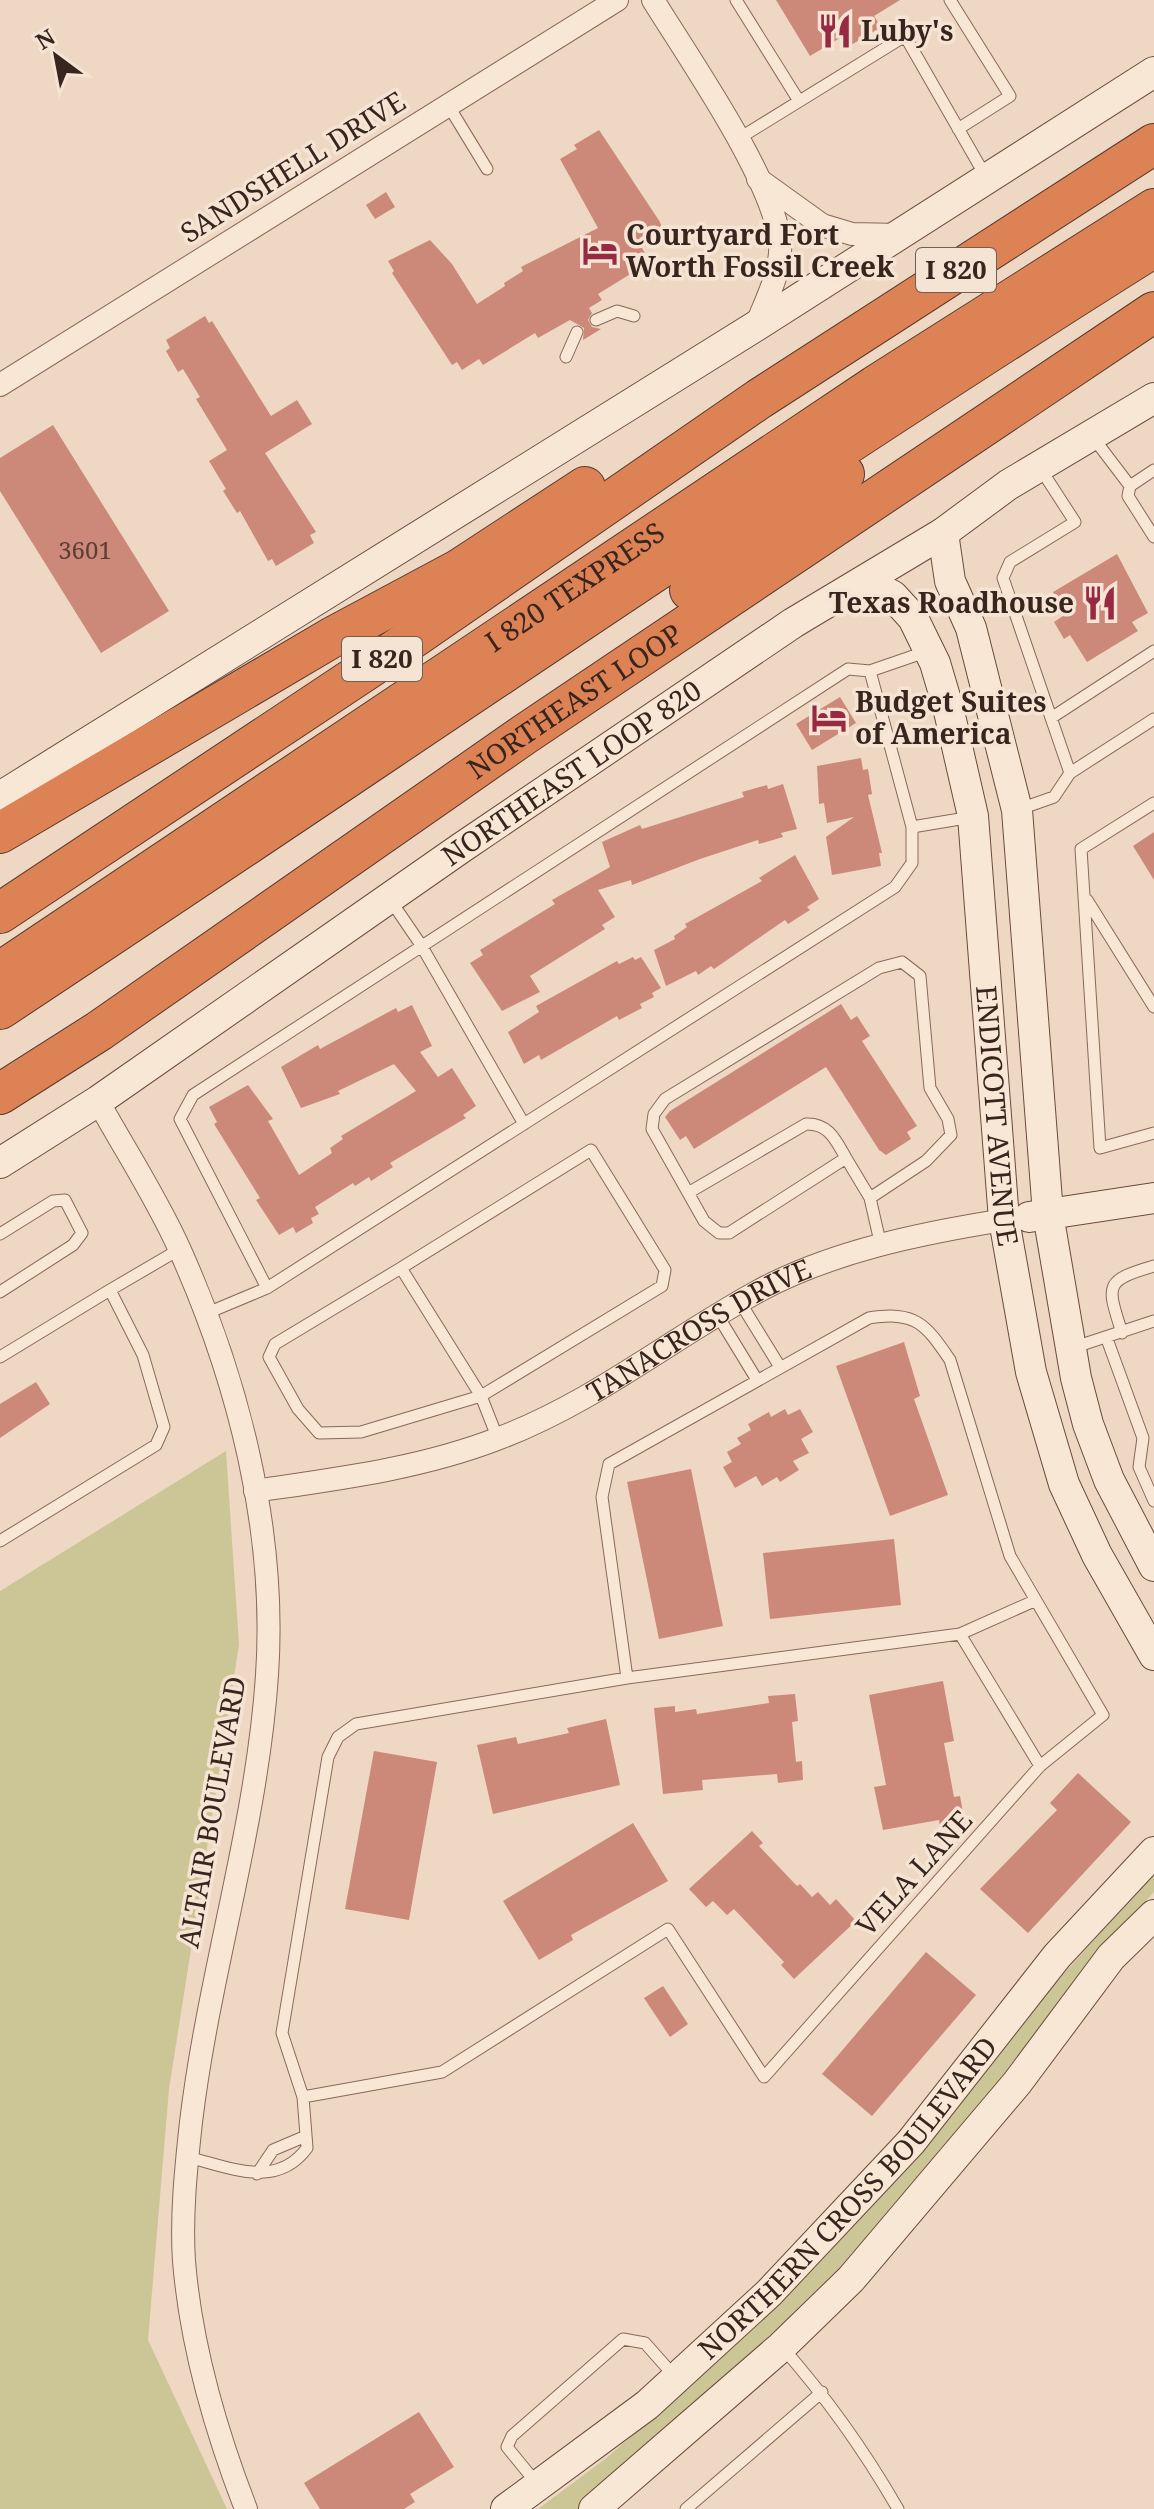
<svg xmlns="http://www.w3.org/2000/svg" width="1154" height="2509" font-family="'Noto Serif',serif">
<rect width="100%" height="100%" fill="#eed8c3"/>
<path fill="#ccc697" d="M226,1451l13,194 -70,444 -21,251 79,169h-227v-918z
M1154,1874v18l-40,44 -118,158 -217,243 -200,172h-41l67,-50 83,-71z"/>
<path fill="#cc8979" d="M776,0h124l-26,16 7,11 -30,18 -6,-10 -35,21z
M599,130l61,92 4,12 -22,14 8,14 -52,32 4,6 -13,8 3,5 -4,7 4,7 9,2 -18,11 1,-12 -14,-8 -32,18 -3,-5 -52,32 -4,-6 -17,11 -5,-8 -5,3 -60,-92 2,-2 -6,-10 42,-21 22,24 25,40 28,-18 -1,-3 19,-12 -2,-4 77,-39 -38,-69 17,-10 -3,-4z
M386,192l9,15 -20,12 -9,-14z
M205,316l4,7 3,-2 59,95 26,-16 15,24 -47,29 51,79 -6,3 4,8 -38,23 -4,-7 -4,2 -28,-50 -3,2 -14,-22 3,-2 -17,-28 18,-11 -31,-51 4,-2 -17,-28 -5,3 -12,-21 4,-3 -4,-8z
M53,425l116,186 -68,42 -101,-162v-33z
M1117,554l31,59 -16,9 6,9 -51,31 -17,-27 -6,4 -10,-17 12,-8 -13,-22z
M840,697l16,26 -44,27 -16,-26z
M861,758l2,12 5,-1 4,25 -4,1 14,58h-3l2,13 -49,9 -6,-38 28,-20 -27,6 -3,-20 -5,1 -2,-38z
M783,784l14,45 -16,4 2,4 -24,7 -1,-4 -58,19 -68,26 -1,-5 -33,10 17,27 -13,8 3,4 -75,47 10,16 -38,19 -32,-48 13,-8 -3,-5 75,-46 -3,-4 58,-33 -8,-25 38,-17 2,4 102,-32 -2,-5 25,-7 1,4z
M1154,832v48l-21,-34z
M795,855l24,44 -12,8 3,3 -22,14 -3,-4 -71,49 -3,-3 -13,9 -2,-4 -30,15 -12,-36 21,-11 -1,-3 13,-9 -2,-3 77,-43 -3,-3z
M633,957l2,3 6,-3 20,31 -9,5 2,4 -14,7 2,4 -23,12 -2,-4 -76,44 -2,-5 -15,9 -16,-32 31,-20 -3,-6 81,-45 2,3z
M841,1004l10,16 6,-4 13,20 -8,5 55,85 -10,6 4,7 -25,16 -7,-5 -53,-83 -132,82 -8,-13 -6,4 -15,-23 5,-6z
M412,1005l20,41 -12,6 18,25 14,-9 24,38 -13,9 3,3 -76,45 3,4 -22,14 -2,-4 -14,9 -2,-3 -38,24 4,7 -8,4 2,5 -17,10 -3,-6 -14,8 -23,-35 4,-2 -46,-74 3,-2 -8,-15 39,-22 25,34 -5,2 31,54 33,-22 -2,-5 13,-9 -2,-3 75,-45 -22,-27 -56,27 2,3 -39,14 -20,-41 37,-22 2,4 76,-41 2,4z
M904,1342l16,54 -6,3 34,96 -58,21 -54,-150z
M36,1382l14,22 -50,34v-34z
M785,1409l3,6 12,-6 13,23 -12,7 8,14 -16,8 6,9 -19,12 -3,-5 -15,9 -6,-10 -21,12 -12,-21 9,-5 -5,-10 14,-8 -4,-6 14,-8 -3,-6 21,-12 2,5z
M691,1469l32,157 -64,13 -32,-157z
M894,1539l7,66 -131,14 -7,-66z
M943,1681l11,60 -10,2 10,54 6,-1 5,27 -25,4 -1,-7 -56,10 -9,-43 12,-2 -17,-90z
M795,1694l3,27 -6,1 4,40 6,-1 1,19 -25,3 -1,-9 -75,6 1,10 -40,4 -9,-86 21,-2v6l21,-3 1,5 72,-11 -1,-7z
M606,1719l14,66 -127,29 -16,-69 39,-8 2,7 51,-11 -2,-5z
M374,1751l63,11 -28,158 -64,-11z
M1078,1773l53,49 -103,111 -48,-44 77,-79 -7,-7z
M633,1823l35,58 -97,54 2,5 -34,20 -36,-59z
M752,1831l11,12 -4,3 38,40 3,-2 12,13 6,-5 12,13 6,-6 20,22 -62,58 -13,-14 3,-3 -50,-53 -7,6 -14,-14 -7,6 -17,-18z
M926,1952l50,43 -104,121 -50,-42z
M663,1986l25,38 -18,13 -26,-39z
M419,2412l35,55 -44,27 5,8 -11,7h-84l-16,-26z"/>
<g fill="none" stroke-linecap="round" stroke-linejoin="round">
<g stroke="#88685a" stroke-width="13">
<path id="lane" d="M736,0l63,101
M950,0l60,96 -52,33
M448,105l39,64
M738,139l167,-103 81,141
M596,320l21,-9 17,5
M566,357l11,-25
M1092,436l38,50
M1154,470l-24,16 -2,10 26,41
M870,671l42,156
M1051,718l103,-67
M1070,773l84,-54
M1154,803l-73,46 19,299 54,-15
M1017,810l37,-13 16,-24 -67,-195 7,-16 65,-40 -35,-54
M389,898l32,47 103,179
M1087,900l67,107
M688,1193l118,-69c23,-1 30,17 40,34
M870,1198l56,-37 25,-26 -3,-16 -18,-31 -10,-112 -18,-14 -23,6 -214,131 -11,15 -2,15 52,92 15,12h10l117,-75 24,40 11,48
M0,1234l53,-33 12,-1 17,33 -9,12 -73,47
M401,1268l-126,76 -6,13 29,52 21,24 42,-1 120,-36 181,-110 3,-16 -74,-120 -190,118 80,128 17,43
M267,1288l628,-401 17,-24v-36l60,-10
M740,1302l40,65
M205,1314l62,-26 -87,-169 13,-24 655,-426 22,2 58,-20
M718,1316l39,64
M1122,1333c-15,-48 -19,-52 32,-67
M1107,1339l36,99 -4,29 15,34
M1072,1348l82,-27
M0,1357l110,-67
M0,1541l156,-96 8,-18 -21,-72 -33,-65 70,-41
M960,1634l80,132
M303,2097l139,-25 226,-143 96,148 276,-311 63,-51 -93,-159 -60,-196c-25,-37 -35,-49 -81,-42l-260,146 -7,33 25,181
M187,2157c43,10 89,33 120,-9l-4,-51 -21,-64 46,-276 10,-20 18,-13 271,-46 333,-44 74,-33
M257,2174l16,-24 33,-14
M782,2347c45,51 82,103 116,162
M538,2485l-31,-38 5,-11 111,-97 22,4 31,35
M686,2509l136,-117"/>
</g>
<g stroke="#88685a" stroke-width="24">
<g id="street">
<path d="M653,0c35,57 122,181 127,244 2,27 -15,58 -24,82"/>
<path d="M758,179l64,46 30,9 48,1"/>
<path d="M0,385l617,-385"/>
<path d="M98,1101c27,49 58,96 81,147 59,131 98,282 88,427 -10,151 -58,297 -76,447 -5,46 -10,94 -7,139 7,86 31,168 62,248"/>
<path id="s1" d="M255,1491c81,-12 164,-22 242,-52 94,-35 171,-98 258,-146 73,-41 167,-60 249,-73"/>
</g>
</g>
<g stroke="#6a4a3d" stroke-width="32">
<g id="secondary">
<path d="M943,533l7,48 21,47 46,182 31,404 28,164 12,46 21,56 45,86"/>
<path id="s2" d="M865,581l28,15 20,22 22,45 13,44 25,109 31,404 27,152 33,112 33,71 57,100"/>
<path d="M0,797l756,-471 398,-254"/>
<path id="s3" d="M0,1163l98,-62 363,-253 332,-225 150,-90 65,-48 146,-87"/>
<path d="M1029,1217l125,-19"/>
<path id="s4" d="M506,2509l141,-104 122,-112 142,-151 146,-186 97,-104"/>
<path d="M594,2509l187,-162 70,-68 166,-196 94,-126 43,-42"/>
</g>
</g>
<g stroke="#56382e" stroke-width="42">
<g id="highway">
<path d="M690,590l154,-116"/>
<path d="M0,833l331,-195 127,-68 127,-83"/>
<path d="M0,913l378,-251 381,-263 395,-255"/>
<path id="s5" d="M0,972l875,-586 279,-177"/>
<path d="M0,1009c385,-254 764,-517 1154,-762"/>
<path id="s6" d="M0,1094l99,-63 426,-297 629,-422"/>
</g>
</g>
<use href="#lane" stroke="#f9e7d6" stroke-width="11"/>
<use href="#street" stroke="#f9e7d6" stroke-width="22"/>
<use href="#secondary" stroke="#f9e7d6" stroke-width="30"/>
<use href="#highway" stroke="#dd8254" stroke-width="40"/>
</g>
<defs>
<g id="restaurant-bare" transform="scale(2.76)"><path d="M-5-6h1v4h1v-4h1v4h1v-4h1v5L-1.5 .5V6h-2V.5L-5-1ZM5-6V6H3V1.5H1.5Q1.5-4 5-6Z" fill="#972a43" stroke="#f5e4d3" stroke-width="2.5" paint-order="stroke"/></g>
<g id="hotel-bare" transform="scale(2.76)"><path d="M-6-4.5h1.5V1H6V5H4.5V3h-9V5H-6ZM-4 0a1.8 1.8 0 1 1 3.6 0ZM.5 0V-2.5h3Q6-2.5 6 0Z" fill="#972a43" stroke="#f5e4d3" stroke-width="2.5" paint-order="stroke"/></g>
</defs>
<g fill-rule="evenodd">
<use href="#restaurant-bare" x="835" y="31"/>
<use href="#hotel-bare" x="600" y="251"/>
<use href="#restaurant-bare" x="1100" y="603"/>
<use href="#hotel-bare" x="829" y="718"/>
</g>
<g text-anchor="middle" stroke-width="7" stroke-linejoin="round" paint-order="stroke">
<g font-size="24" fill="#5d3e35">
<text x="85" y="559">3601</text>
</g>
<g fill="#f5e4d3" stroke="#715e54" stroke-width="2">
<rect x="916" y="248" width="80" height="44" rx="6"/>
<rect x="342" y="637" width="80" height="44" rx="6"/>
</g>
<g font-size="26" font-weight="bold" fill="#38251e">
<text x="956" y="279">I 820</text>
<text x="382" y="668">I 820</text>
</g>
<g font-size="28" font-weight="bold" fill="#38251e" stroke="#f5e4d3" text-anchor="start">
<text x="861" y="41">Luby's</text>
<text x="626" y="245">Courtyard Fort<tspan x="626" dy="32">Worth Fossil Creek</tspan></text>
<text x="1074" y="613" text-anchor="end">Texas Roadhouse</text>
<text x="855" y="712">Budget Suites<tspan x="855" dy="32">of America</tspan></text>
</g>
<g font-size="28" fill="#38251e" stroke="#f5e4d3">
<text transform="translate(293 167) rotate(-32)" y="10">SANDSHELL DRIVE</text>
<text dy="10" stroke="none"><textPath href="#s5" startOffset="692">I 820 TEXPRESS</textPath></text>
<text dy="10" stroke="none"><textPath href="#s6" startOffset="696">NORTHEAST LOOP</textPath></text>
<text dy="10" stroke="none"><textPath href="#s3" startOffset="692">NORTHEAST LOOP 820</textPath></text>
<text dy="10" stroke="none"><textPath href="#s2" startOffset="570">ENDICOTT AVENUE</textPath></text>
<text dy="10" stroke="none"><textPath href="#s1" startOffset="478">TANACROSS DRIVE</textPath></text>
<text transform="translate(212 1812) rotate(-80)" y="10">ALTAIR BOULEVARD</text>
<text transform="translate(914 1873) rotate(-48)" y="10">VELA LANE</text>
<text dy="10" stroke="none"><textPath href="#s4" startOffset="464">NORTHERN CROSS BOULEVARD</textPath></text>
</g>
</g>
<g transform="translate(56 56) rotate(328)" stroke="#f5e4d3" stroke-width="6" paint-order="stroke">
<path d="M0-6L14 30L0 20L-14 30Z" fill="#38251e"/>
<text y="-12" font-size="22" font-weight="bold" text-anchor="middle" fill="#38251e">N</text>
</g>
</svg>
